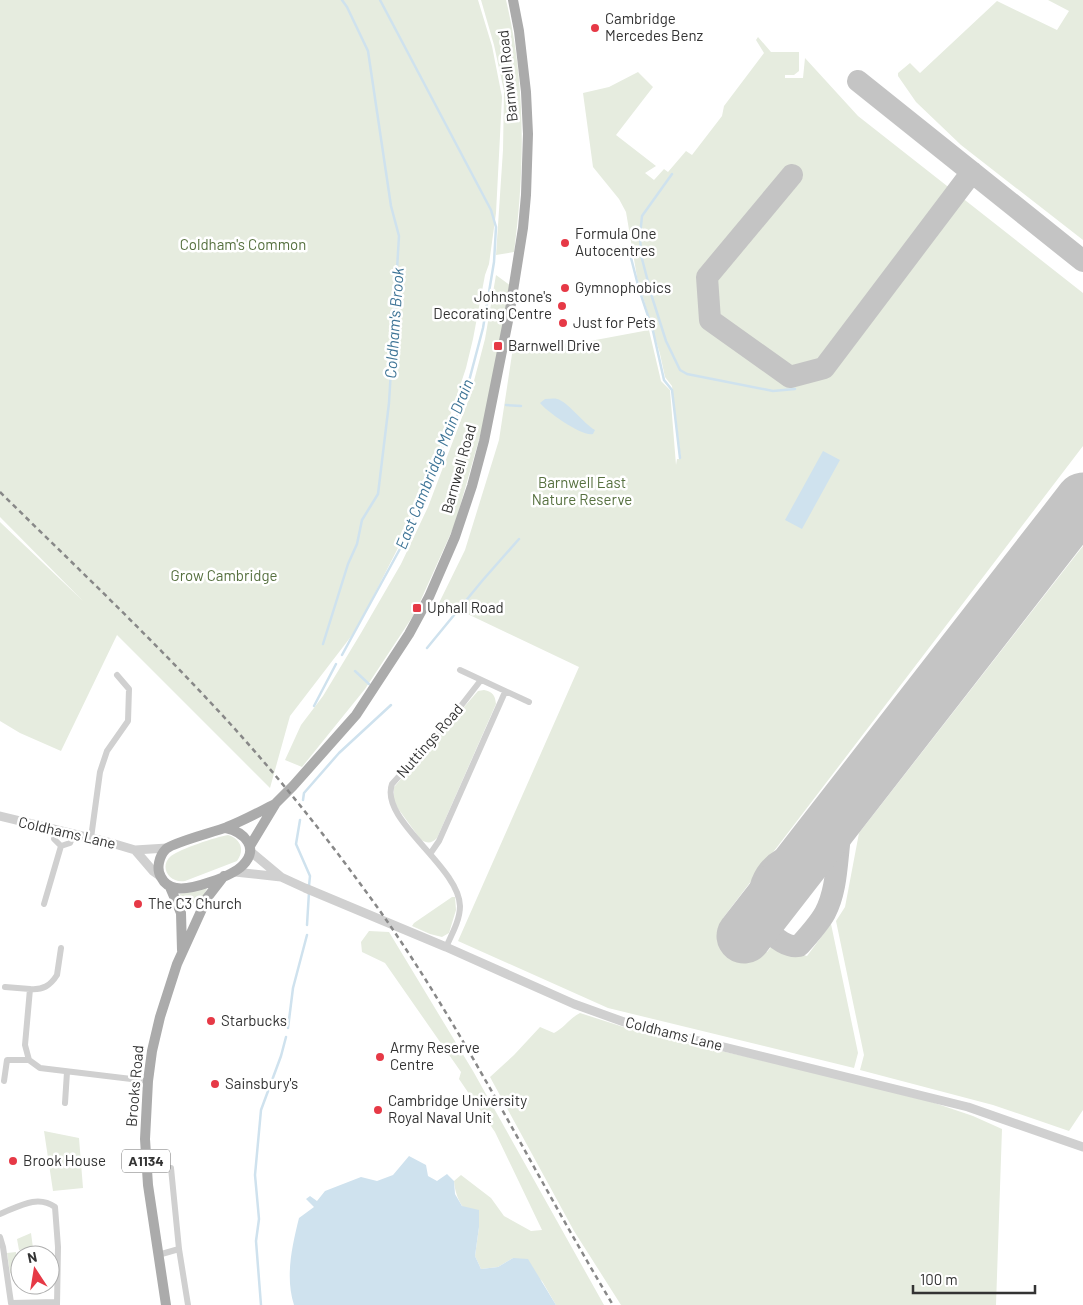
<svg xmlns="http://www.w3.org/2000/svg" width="1083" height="1305" font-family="Barlow,sans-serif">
<rect width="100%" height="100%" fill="#fff"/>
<path fill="#e6ecdf" d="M0,0h478l14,46 10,51 -6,116 -7,51 -4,11 -12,64 -7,29 -45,135 -65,127 -66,86 -20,72 -153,-153 -56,116 -41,-18 -20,-12v-199l83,79 -83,-84z
M481,0h25c20,82 19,169 8,252l-18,3 7,-105 1,-59 -10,-46z
M1048,0h35v240l-122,-95 -45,-43 -18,-26v-3l12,-10 10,10 77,-72 60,29 12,-19z
M758,37l13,15h28v19l-5,4h-9v3h18l2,-20 53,58 225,177v153l-360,472 44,34 6,-7 34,11 24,-32 26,124 1,5 -4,15 -246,-60 -150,-67 121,-274 -124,-59 -16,-5 26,-53 34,-110 15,-99 60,3 75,-14 12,51 9,9 6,75 1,-6h4l-9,-73 -7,-9 -5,-23 -23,-77 -11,-65 -7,-13 -26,-32 -10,-74 26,-6 29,-15 15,15 -37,48 40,31 -11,7 9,7 10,-11 4,3 18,-21 6,4 30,-39 2,-10 40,-53 -8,-13z
M496,275l15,11 -29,143 -27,95 -40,89 -50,76 -63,78 -17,-7 16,-35 22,-29 38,-63 40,-69 27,-57 42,-111 15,-57z
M1083,546v564l-14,21 -76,-26 -133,-35 4,-15 -28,-134 9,-14 14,-74z
M484,690c9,2 11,5 12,14l-59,134c-5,5 -9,6 -16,2l-27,-37v-16l84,-96z
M228,835c13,4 17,15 9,26l-52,20c-15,3 -27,-14 -14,-25 9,-7 45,-19 57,-21z
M207,888l-7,17c-7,-1 -17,-2 -21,-9l1,-2z
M452,897h3l1,13 -7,23 -7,4 -12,-3 -18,-8 2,-3z
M369,931l20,1 84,139 131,234h-48l-14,-24 -29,-23 -15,9 -17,2 -6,-13 4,-29c-13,-16 -23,-24 -25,-46l7,-6 30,23 13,18 27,15 11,-1 -47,-98 -36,-53 2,-7 -76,-109 -23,-11 -1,-10z
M580,1013l62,20 263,60 68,23 29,13 -6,176h-375l-47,-74 -84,-154 24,-22 26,-28 14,6c10,-5 16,-15 26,-20z
M44,1131l35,7 4,50 -30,3z
M31,1233l2,15 -14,2 -2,-11z
M16,1252l1,20 -7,1 -3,-20z"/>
<path fill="#cfe2ee" d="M545,399c4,0 9,-1 12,0 10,2 27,25 38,31l-2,4c-11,3 -47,-23 -53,-31z
M823,451l17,9 -38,69 -17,-9z
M409,1156l17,9 2,11 9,5 10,-7 7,7 1,13 7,12 17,4v17l-4,29 6,13 17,-2 15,-9 15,1 28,46h-262c-9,-28 -2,-59 5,-87l15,-11 -8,-8 4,-3 7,5 8,-10 36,-14 16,4 16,-6z"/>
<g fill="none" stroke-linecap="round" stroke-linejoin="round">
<path stroke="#cfe2ee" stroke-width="2.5" d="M672,174l-30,42 -2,20 1,19 11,42 14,44 14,29 7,4 86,17 22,-2
M630,254l9,35 14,42 11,49 8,10 8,68
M506,405l15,1
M323,644l25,-80 9,-20 5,-24 16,-26 11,-91 10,-167 -8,-30 -23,-155 -21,-44 -5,-7
M427,648l55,-67 37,-42
M342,655l59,-108 33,-81 30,-66 19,-72 11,-66 2,-35 -5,-17 -111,-210
M355,671l14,13
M314,706l22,-42
M303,800l1,-7 35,-40 52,-48
M300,820l-4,24 14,32 -1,10
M307,925l2,-33
M288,1028l5,-40 14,-53
M261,1305l-5,-64 3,-22 -4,-44 6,-65 20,-54 5,-19"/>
<path stroke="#c4c4c4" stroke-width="22" d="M858,81l225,180
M792,175l-85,102 3,43 80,57 34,-9 148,-196
M821,837c-8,7 -15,13 -25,18 -5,2 -10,3 -15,5 -24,13 -30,51 -12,71 7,8 19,17 30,15 9,-10 20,-22 26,-33 17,-32 9,-76 23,-110"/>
<path stroke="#c4c4c4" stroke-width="55" d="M744,936l339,-436"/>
<path stroke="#d0d0d0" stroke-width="6" d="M460,670l69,32
M55,830l-1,9 7,7
M91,838l9,-66 7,-21 21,-30 1,-32 -12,-14
M61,846l9,-3 4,-9
M430,854l9,-13 66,-149
M44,904l17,-58
M446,947c6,-13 14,-27 14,-41 -1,-40 -81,-86 -68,-122l61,-68 28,-36
M61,948l-4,27c-7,11 -14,15 -27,14l-5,56 4,15 11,8 108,13
M5,987l25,2
M4,1081l3,-21h22
M65,1103l2,-31
M171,1168l8,81 9,56
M0,1214c18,-7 37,-20 55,-7l3,40 -1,58
M0,1237l3,10 8,56 46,-1
M158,1255l21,-6"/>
<path stroke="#d0d0d0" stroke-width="9" d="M0,816l108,26 27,8 32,-2
M135,850l18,21 7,5
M250,851l31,26 24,11 141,59 128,57 50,18 22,6 322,79 115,40
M235,872l46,5"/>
<path stroke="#ababab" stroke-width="10" d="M226,828c18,4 34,20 17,37 -10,11 -53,26 -67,23 -7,-1 -12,-5 -15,-11 -5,-8 -2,-21 5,-28 8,-7 49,-17 61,-22 16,-6 32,-15 48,-23
M250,846l26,-43 17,-17 63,-71 53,-81 20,-37 26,-60 17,-51 12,-45 25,-125 14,-88 3,-33 2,-61 -2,-42 -7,-61 -6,-31
M170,887l11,26 1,37
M166,1305l-18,-120 -3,-46 3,-58 4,-30 8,-34 17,-53 30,-66 17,-22"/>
<path stroke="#888" stroke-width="2.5" stroke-dasharray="5 4" stroke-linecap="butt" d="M0,492c71,70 143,138 211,211 61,65 117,135 169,208 88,125 154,263 233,394"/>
</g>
<g fill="#e63946" stroke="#fff" stroke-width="2">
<circle cx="595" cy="28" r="5"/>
<circle cx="565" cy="243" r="5"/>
<circle cx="565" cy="288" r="5"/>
<circle cx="562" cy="306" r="5"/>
<circle cx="563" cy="323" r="5"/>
<rect x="493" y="341" width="10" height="10" rx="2.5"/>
<rect x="412" y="603" width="10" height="10" rx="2.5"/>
<circle cx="138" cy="904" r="5"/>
<circle cx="211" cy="1021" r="5"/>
<circle cx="380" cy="1057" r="5"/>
<circle cx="215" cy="1084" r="5"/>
<circle cx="378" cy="1110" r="5"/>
<circle cx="13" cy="1161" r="5"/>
</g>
<g text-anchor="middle" stroke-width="5" stroke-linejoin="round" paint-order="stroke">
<rect fill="#fff" stroke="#707070" stroke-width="1" x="122" y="1149.5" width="48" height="23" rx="4"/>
<g font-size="14" font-weight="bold" fill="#333">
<text x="146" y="1166">A1134</text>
</g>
<g font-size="15" fill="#333" stroke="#fff" text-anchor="start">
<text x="605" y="24">Cambridge<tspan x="605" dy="17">Mercedes Benz</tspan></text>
<text x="575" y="239">Formula One<tspan x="575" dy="17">Autocentres</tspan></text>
<text x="575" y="293">Gymnophobics</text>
<text x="552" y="302" text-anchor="end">Johnstone's<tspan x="552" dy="17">Decorating Centre</tspan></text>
<text x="573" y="328">Just for Pets</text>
<text x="508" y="351">Barnwell Drive</text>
<text x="427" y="613">Uphall Road</text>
<text x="148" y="909">The C3 Church</text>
<text x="221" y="1026">Starbucks</text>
<text x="390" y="1053">Army Reserve<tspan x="390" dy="17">Centre</tspan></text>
<text x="225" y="1089">Sainsbury's</text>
<text x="388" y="1106">Cambridge University<tspan x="388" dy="17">Royal Naval Unit</tspan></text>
<text x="23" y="1166">Brook House</text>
</g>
<g font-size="15" fill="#333" stroke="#fff">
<text transform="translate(508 76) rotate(-96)" y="5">Barnwell Road</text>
<text transform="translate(459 469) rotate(-74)" y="5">Barnwell Road</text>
<text transform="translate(430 741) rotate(-49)" y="5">Nuttings Road</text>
<text transform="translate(67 833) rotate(13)" y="5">Coldhams Lane</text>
<text transform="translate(674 1034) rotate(14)" y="5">Coldhams Lane</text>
<text transform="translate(135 1086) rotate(-85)" y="5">Brooks Road</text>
</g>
<g font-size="15" fill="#56703f" stroke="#fff">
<text x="243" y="250">Coldham's Common</text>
<text x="582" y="488">Barnwell East<tspan x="582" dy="17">Nature Reserve</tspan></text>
<text x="224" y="581">Grow Cambridge</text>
</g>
<g font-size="16" font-style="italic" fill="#3f7597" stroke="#fff">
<text transform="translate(394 323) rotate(-86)" y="6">Coldham's Brook</text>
<text transform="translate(434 464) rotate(-68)" y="6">East Cambridge Main Drain</text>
</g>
</g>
<g transform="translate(35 1270) rotate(348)"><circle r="24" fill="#ffffff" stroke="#adadad"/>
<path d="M0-4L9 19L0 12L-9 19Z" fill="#e63946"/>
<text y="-8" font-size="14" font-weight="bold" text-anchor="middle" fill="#333333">N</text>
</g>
<path d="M913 1285v8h122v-8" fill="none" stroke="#333333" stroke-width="2.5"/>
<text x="920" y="1285" font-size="15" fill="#333333" stroke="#ffffff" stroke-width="4" paint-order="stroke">100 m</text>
</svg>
